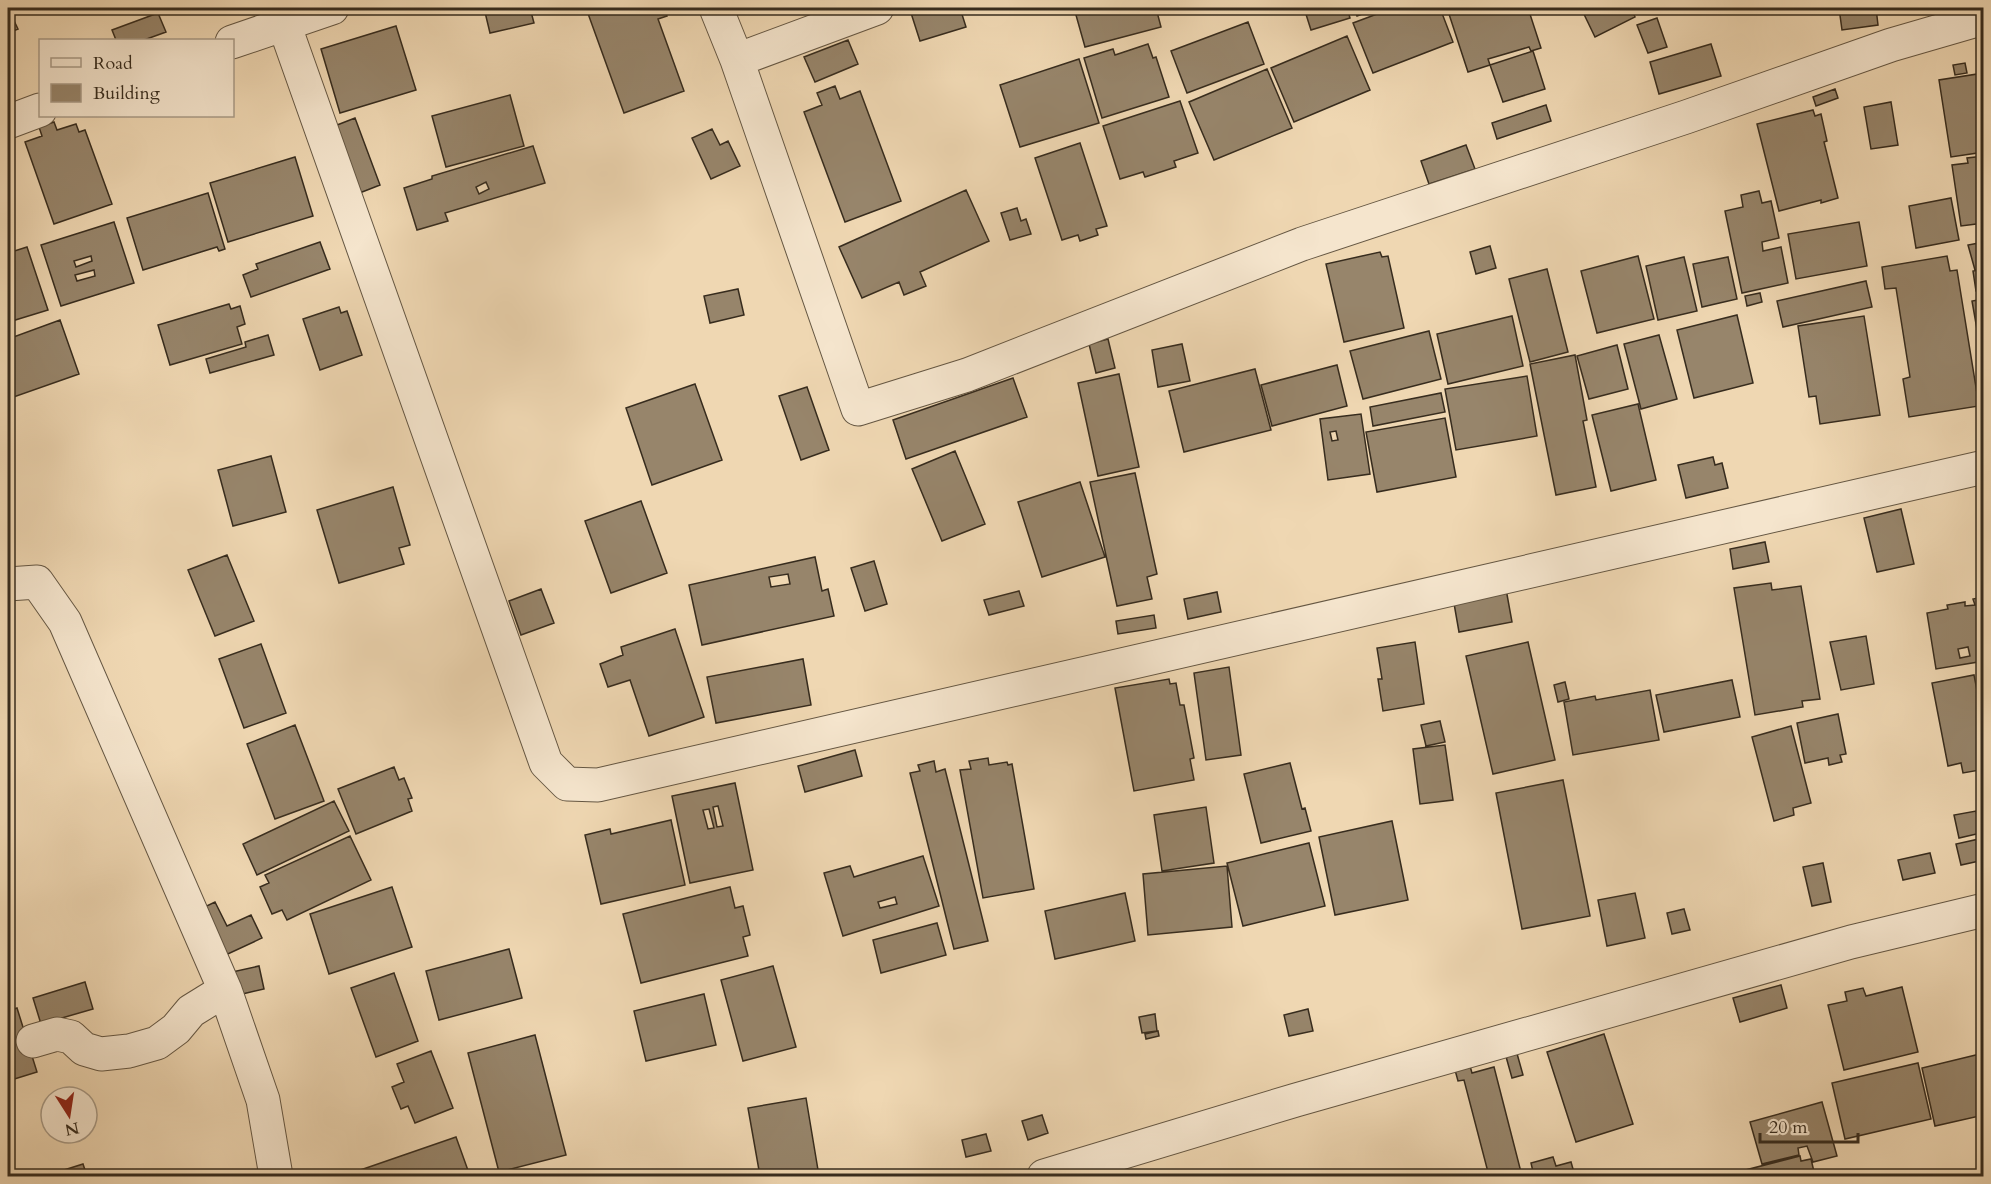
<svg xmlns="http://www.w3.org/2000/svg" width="1991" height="1184" font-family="Cardo,serif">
<rect width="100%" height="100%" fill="#efd7b2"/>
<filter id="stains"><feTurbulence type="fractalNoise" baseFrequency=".00333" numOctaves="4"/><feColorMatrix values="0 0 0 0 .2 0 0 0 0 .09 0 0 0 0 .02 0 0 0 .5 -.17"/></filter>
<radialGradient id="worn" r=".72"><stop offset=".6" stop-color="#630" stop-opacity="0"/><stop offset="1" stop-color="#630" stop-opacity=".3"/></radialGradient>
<path fill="#97856b" stroke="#372c1e" stroke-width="1.5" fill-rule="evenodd" d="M8,8l10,21 -10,4z
M484,8h46l4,15 -44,10z
M586,8h78l3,8 -9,3 26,72 -60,22z
M930,8h30l6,19 -46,14 -9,-28z
M1074,8h82l5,19 -76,20z
M1304,8h43l3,10 -39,12z
M1354,8h18l1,2 -16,6z
M1393,8h47l13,34 -80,31 -20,-50z
M1447,8h81l13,40 -10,3 -2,-4 -41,12 2,6 -22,7z
M1581,8h50l4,9 -40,20z
M1839,8h37l2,17 -36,5z
M158,13l8,19 -22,8h-28l-4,-10z
M1657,18l10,29 -19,6 -11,-28z
M1248,22l16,42 -77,29 -16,-42z
M396,26l20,64 -76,23 -19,-64z
M1347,36l23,54 -76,32 -23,-54z
M848,40l10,24 -43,18 -11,-25z
M1148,44l5,14 3,-1 13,40 -67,21 -18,-60 29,-9 2,6z
M1711,44l10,32 -62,18 -9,-32z
M1533,51l12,38 -42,13 -13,-37z
M1079,59l20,64 -79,24 -20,-62z
M1965,63l2,10 -12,2 -2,-10z
M1267,69l25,59 -78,32 -25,-58z
M1984,73v79l-33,5 -12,-77z
M835,86l5,13 20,-8 41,110 -56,21 -41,-110 18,-7 -5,-12z
M1835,89l3,9 -22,8 -3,-9z
M510,95l14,51 -78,21 -14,-51z
M1180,101l18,52 -24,8 2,6 -31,10 -2,-5 -23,7 -17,-53z
M1891,102l7,43 -27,4 -7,-42z
M1546,105l5,16 -54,18 -5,-16z
M1813,110l2,6 6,-2 6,27 -3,1 14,56 -17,5v-3l-42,11 -22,-87z
M355,118l25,67 -23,9 -25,-67z
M54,122l3,8 19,-6 3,8 6,-2 27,74 -58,20 -29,-82 17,-6 -3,-9z
M712,129l8,16 8,-4 12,25 -29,13 -19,-41z
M1080,143l27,83 -11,3 2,6 -18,6 -2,-6 -16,5 -27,-82z
M1466,145l9,24 -46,15 -8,-23z
M533,146l12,37 -100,30 3,8 -31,9 -13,-42 28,-9v-3zM486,182l3,7 -10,5 -3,-7z
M1984,156v67l-23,3 -9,-61 16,-2 -1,-5z
M295,157l18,59 -85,26 -18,-59z
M966,190l23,51 -69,31 6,14 -22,9 -5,-13 -37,16 -23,-51z
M1759,191l3,12 9,-2 8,37 -17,4 1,9 18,-4 7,36 -46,10 -17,-82 18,-4 -2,-12z
M208,193l17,56 -6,2 -2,-4 -74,23 -16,-52z
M1951,198l8,42 -43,8 -7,-42z
M1017,208l4,13 5,-2 5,15 -21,6 -9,-27z
M114,222l20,61 -73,23 -20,-61zM91,256l1,5 -16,6 -2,-6zM94,270l1,6 -18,5 -2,-6z
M1859,222l8,44 -71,13 -8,-45z
M320,242l10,27 -79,28 -8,-22 15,-6 -2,-5z
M1984,242v26l-9,2 -7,-25z
M1490,246l6,22 -20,6 -6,-22z
M27,247l21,63 -36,11 -4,-13v-55z
M1380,252l2,5 6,-1 16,72 -60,14 -18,-78z
M1638,256l16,63 -57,14 -16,-62z
M1947,256l3,15 7,-1 22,136 -70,11 -6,-38 7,-2 -14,-89 -11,1 -3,-22z
M1684,257l13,54 -39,9 -12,-54z
M1728,257l9,42 -35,8 -9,-43z
M1547,269l21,83 -38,10 -21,-83z
M1984,269v21l-8,1 -3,-20z
M1866,281l6,26 -89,20 -6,-26z
M738,289l6,26 -34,8 -6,-27z
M1760,293l2,9 -15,4 -2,-10z
M1984,299v70l-12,-68z
M229,304l2,5 9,-3 5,18 -8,3 5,17 -72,21 -12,-40z
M339,307l2,6 6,-2 15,44 -42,15 -17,-51z
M1737,315l16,68 -59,15 -17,-68z
M1512,316l11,50 -75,18 -11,-50z
M1864,316l16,99 -60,9 -4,-28 -7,1 -11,-71z
M60,320l19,54 -71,25v-60z
M1429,331l12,48 -78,20 -13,-48z
M268,335l6,20 -64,18 -4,-14 40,-12 -1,-5z
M1659,335l18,64 -36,10 -17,-65z
M1108,339l7,29 -19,5 -7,-29z
M1182,344l8,37 -32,6 -6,-37z
M1617,345l11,44 -39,10 -12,-43z
M1575,355l12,65 -4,1 13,66 -40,8 -26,-131z
M1337,365l10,41 -75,20 -11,-41z
M1255,369l16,61 -87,22 -15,-61z
M1119,374l20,93 -41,9 -20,-93z
M1527,376l10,60 -81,14 -11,-61z
M1013,378l14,39 -121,42 -13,-39z
M695,384l27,76 -70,25 -26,-77z
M807,387l22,63 -28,10 -22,-64z
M1441,393l4,19 -72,14 -3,-19z
M1638,404l18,76 -45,11 -19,-76z
M1361,414l9,60 -42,6 -8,-61zM1336,431l2,9 -6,1 -2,-9z
M1445,418l11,59 -79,15 -11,-60z
M955,451l30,73 -43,17 -30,-72z
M271,456l15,56 -53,14 -15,-56z
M1713,457l2,8 7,-2 6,25 -42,10 -8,-33z
M1135,473l22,101 -10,3 5,22 -35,7 -27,-124z
M1080,482l25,75 -63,20 -24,-75z
M393,487l17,58 -11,3 5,16 -65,19 -22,-73z
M641,501l26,72 -56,20 -26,-72z
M1901,509l13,55 -37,8 -13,-54z
M1765,542l4,20 -36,7 -3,-20z
M227,555l27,66 -39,15 -27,-66z
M815,557l7,34 6,-2 6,27 -132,29 -13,-60zM788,574l2,10 -19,3 -2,-10z
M874,561l13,43 -22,7 -14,-43z
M1771,583l1,7 29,-4 19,113 -18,2 1,6 -48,8 -21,-127z
M541,589l13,34 -33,12 -12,-34z
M1506,589l6,33 -53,10 -7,-40z
M1019,591l5,15 -35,9 -5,-15z
M1217,592l4,20 -33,7 -4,-20z
M1984,597v64l-48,8 -9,-56 21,-4 -1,-4 18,-3v4l10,-1 -2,-6zM1968,647l2,9 -10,2 -2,-9z
M1154,615l2,13 -38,6 -2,-13z
M675,629l29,88 -55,19 -19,-56 -22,7 -8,-23 23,-9 -2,-8z
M1866,636l8,48 -33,6 -11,-48z
M1415,642l9,62 -41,7 -5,-32h4l-5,-31z
M1528,642l27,118 -62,14 -27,-118z
M261,644l25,69 -42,15 -25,-69z
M803,659l8,46 -95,18 -9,-46z
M1229,667l12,88 -35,5 -12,-87z
M1974,675l10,51v33l-6,1 2,10 -17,3 -2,-10 -13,3 -16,-83z
M1169,679l1,5 6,-1 4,22h4l10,53 -4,1 4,21 -60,11 -19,-103z
M1732,680l8,37 -76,15 -8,-37z
M1565,682l4,17 -11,3 -4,-17z
M1650,690l9,50 -86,15 -9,-53 31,-6 1,4z
M1838,714l8,40 -6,1 2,7 -13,3 -1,-7 -23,5 -8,-40z
M1440,721l5,21 -19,4 -5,-21z
M295,725l29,76 -49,18 -28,-75z
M1791,726l20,77 -18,5 1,7 -20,6 -22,-84z
M1445,745l8,55 -33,4 -7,-55z
M855,750l7,26 -57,16 -7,-26z
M988,758l1,7 18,-3 1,3 4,-1 22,125 -51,9 -23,-128 11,-1 -2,-8z
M934,761l2,11 9,-3 43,172 -34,8 -44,-176 10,-2 -2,-6z
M1290,763l12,46 3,-1 6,23 -50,12 -17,-69z
M394,767l5,13 5,-2 8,20 -4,1 4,12 -56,23 -18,-45z
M1563,780l27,136 -68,13 -26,-136z
M735,783l18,87 -63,13 -18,-87zM718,806l5,20 -6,1 -4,-20zM709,809l5,19 -6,1 -5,-19z
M334,801l15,30 -92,44 -14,-31z
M1206,807l8,56 -52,8 -8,-56z
M1976,811l5,22 -22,5 -5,-23z
M671,820l14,65 -84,19 -16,-69 25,-6 1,5z
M1392,821l16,79 -73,15 -16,-78z
M350,836l21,44 -84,40 -5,-10 -10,4 -12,-27 9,-4 -4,-8z
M1979,839l5,21 -23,5 -5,-21z
M1309,843l16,63 -82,20 -16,-63z
M1930,853l5,20 -32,7 -5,-20z
M923,856l16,50 -96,30 -19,-63 26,-7 4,11zM895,897l2,7 -17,4 -2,-6z
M1823,863l8,39 -19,4 -9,-39z
M1227,866l5,61 -84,8 -5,-61z
M392,887l20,60 -83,27 -19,-60z
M730,887l5,21 8,-2 7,29 -7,2 5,19 -107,27 -18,-69z
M1125,893l10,48 -80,18 -10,-48z
M1635,893l10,45 -38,8 -9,-46z
M215,902l12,24 24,-11 11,23 -45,21 -23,-47z
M1684,909l6,21 -18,4 -5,-21z
M937,923l9,32 -65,18 -8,-33z
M509,949l13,49 -83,22 -13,-49z
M259,966l5,23 -26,6 -6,-23z
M773,966l23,81 -53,14 -22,-81z
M394,973l24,68 -42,16 -25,-69z
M85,982l8,27 -52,15 -8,-26z
M1781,985l6,23 -47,14 -7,-24z
M1902,987l16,65 -74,18 -16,-65 19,-4 -2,-9 18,-4 3,8z
M704,994l12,51 -70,16 -12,-50z
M17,1008l20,64 -29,9v-70z
M1308,1009l5,22 -24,5 -5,-21z
M1155,1014l2,17 -15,2 -3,-16z
M1158,1031l1,5 -13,3 -1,-5z
M1604,1034l29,90 -57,18 -29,-90z
M535,1035l31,120 -67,17 -31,-119z
M1516,1050l7,25 -11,3 -7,-25z
M431,1051l22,57 -38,15 -7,-17 -7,3 -9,-22 12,-5 -7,-18z
M1984,1053v62l-49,11 -13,-58z
M1918,1063l13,56 -86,20 -13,-56z
M1470,1066l2,7 22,-6 28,109h-33l-25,-96 -6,1 -3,-11z
M806,1098l13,78h-59l-12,-68z
M1822,1102l15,54 -24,6 -6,-16 -9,2 1,7 -37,9 -12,-42z
M1042,1115l6,18 -20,7 -6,-19z
M986,1134l5,17 -25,6 -4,-17z
M456,1137l14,39h-127z
M1800,1156l1,5 10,-2 4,17h-93z
M1553,1157l3,9 15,-4 4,14h-41l-3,-13z
M83,1164l4,12h-42z"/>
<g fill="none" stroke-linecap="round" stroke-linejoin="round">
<g stroke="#655743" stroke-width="35">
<path id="minor" d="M716,8l21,52 121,349 109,-34 335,-131 384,-127 205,-72 93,-27
M284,24l262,739 21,21 31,1 1386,-318
M232,42l100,-34
M737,60l140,-52
M8,122l32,-12
M8,584l29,-2 28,40 160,368 38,110 13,76
M33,1041l24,-7 14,3 13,12 17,5 28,-3 28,-8 19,-14 15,-18 34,-21
M1044,1176l252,-76 555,-158 133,-32"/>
</g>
<use href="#minor" stroke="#f5e5cd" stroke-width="33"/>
</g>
<rect width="1991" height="1184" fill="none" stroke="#efd7b2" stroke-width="30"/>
<rect x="9" y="9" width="1973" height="1166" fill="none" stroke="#372c1e" stroke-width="3"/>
<rect x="15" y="15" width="1961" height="1154" fill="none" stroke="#372c1e" stroke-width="1.5"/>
<rect x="39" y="39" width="195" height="78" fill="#f5e5cd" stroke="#a99b87" stroke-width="1.5"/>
<rect x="51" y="58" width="30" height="9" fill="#f5e5cd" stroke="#a99b87" stroke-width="1.5"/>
<text x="93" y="69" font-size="18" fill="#372c1e">Road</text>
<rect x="51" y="84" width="30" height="18" fill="#97856b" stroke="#a99b87" stroke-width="1.5"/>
<text x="93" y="99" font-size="18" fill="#372c1e">Building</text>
<g transform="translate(69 1115) rotate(168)"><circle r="28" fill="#f5e5cd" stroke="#a99b87" stroke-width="1.5"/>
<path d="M0-4.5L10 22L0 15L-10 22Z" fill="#8f2418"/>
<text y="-9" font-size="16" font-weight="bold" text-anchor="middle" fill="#372c1e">N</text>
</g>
<path d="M1760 1133v9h98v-9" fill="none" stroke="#372c1e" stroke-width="3"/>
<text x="1769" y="1133" font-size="18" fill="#372c1e" stroke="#f5e5cd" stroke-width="4.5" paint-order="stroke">20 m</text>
<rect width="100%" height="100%" filter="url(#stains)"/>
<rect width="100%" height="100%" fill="url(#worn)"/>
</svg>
